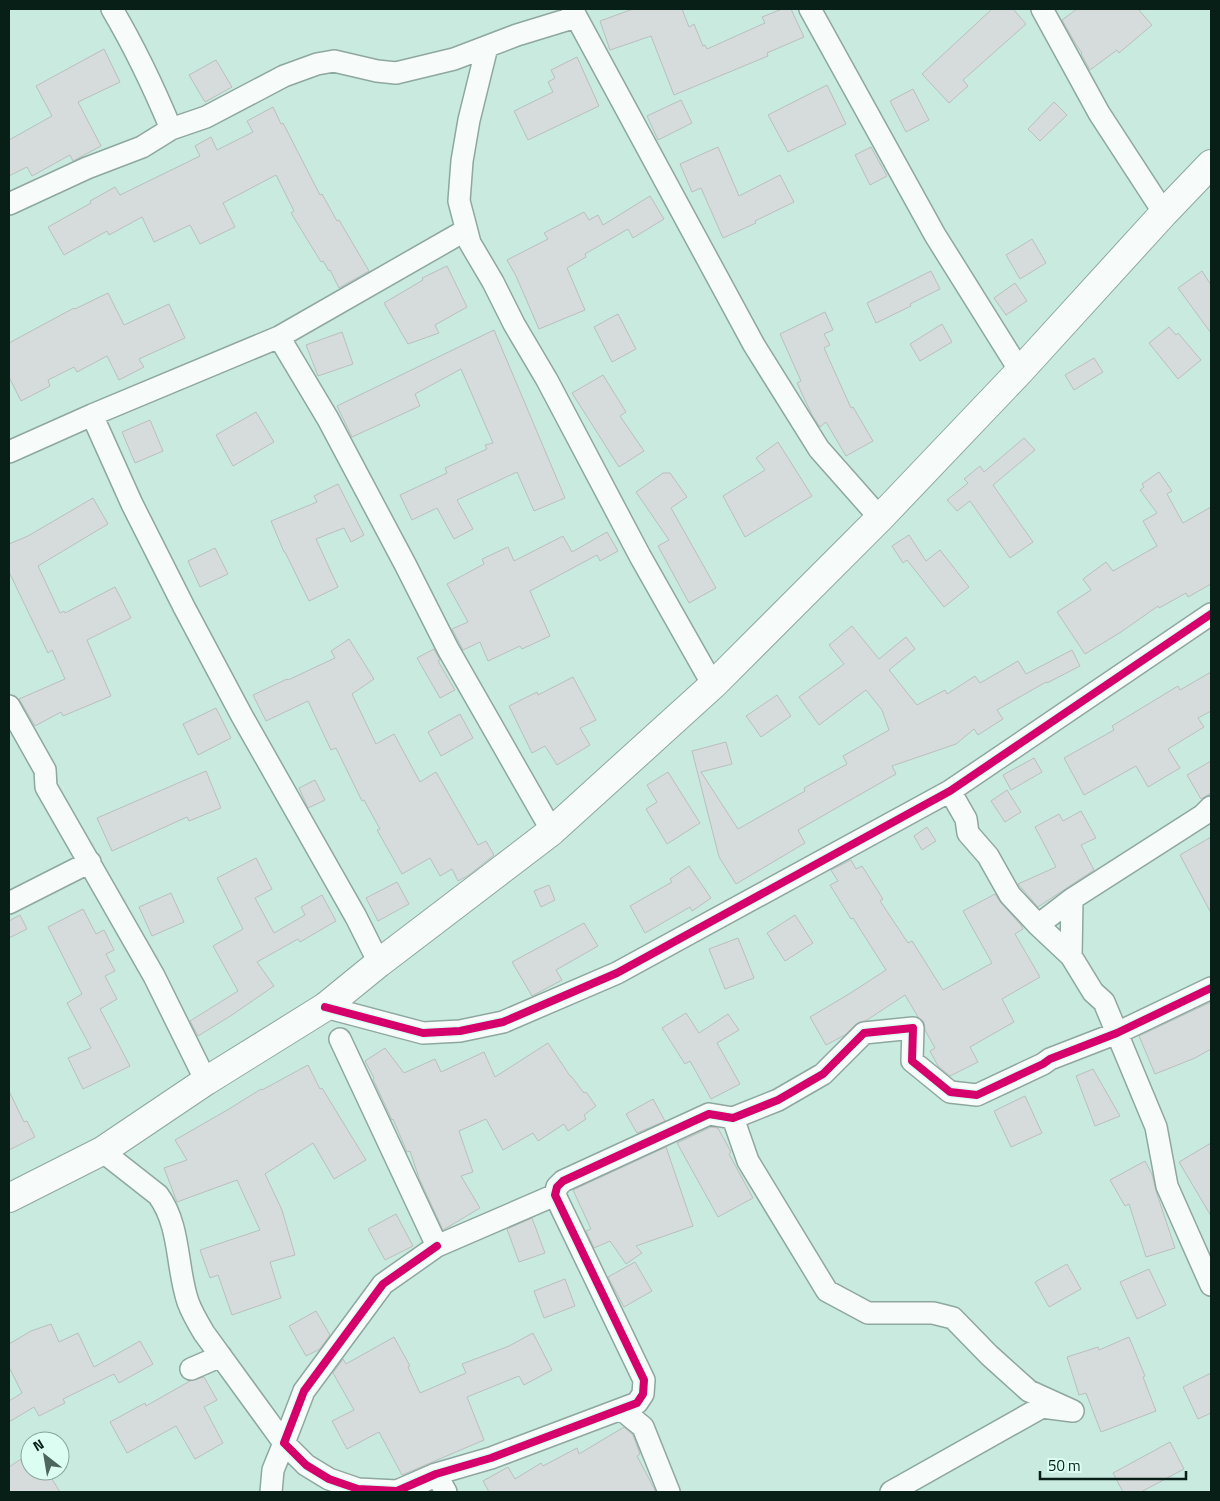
<svg xmlns="http://www.w3.org/2000/svg" width="1220" height="1501" font-family="'Titillium Web',sans-serif">
<rect width="100%" height="100%" fill="#c9eadf"/>
<path fill="#d6dbdb" stroke="#babfbe" d="M633,9h49l7,18 5,-3 9,22 2,-1 2,4 58,-26 -3,-6 20,-8h9l13,28 -37,16 1,3 -94,39 -23,-59 -41,14 -10,-29z
M992,9h21l13,15 -63,56 5,6 -19,17 -27,-29z
M1077,9h61l14,16 -33,28 -2,-3 -27,20 -9,-16 1,-1 -5,-7 -15,-26z
M104,49l16,33 -42,20 23,44 -28,15 -3,-6 -38,21 -5,-9 -18,9v-36l43,-24 -16,-30z
M577,57l22,49 -71,34 -14,-29 39,-19 -5,-10 7,-4 -4,-8z
M216,60l16,27 -27,15 -16,-27z
M827,85l19,39 -58,28 -20,-37z
M913,89l16,31 -23,12 -16,-31z
M681,100l11,23 -34,17 -11,-24z
M1054,102l13,13 -27,26 -12,-12z
M273,107l8,17 2,-1 37,72 2,-1 15,27 2,-1 30,51 -30,17 -9,-18 -1,1 -6,-10 -2,1 -30,-49 3,-2 -18,-36 -53,28 12,24 -35,17 -10,-19 -36,17 -12,-25 -33,18 -2,-4 -43,24 -16,-28 43,-24 -1,-2 25,-14 5,8 80,-39 -5,-10 16,-9 6,13 36,-18 -6,-11z
M718,147l21,49 41,-21 14,27 -39,19 1,2 -33,15 -22,-50 -9,4 -12,-28z
M871,147l16,29 -17,9 -15,-30z
M650,196l14,23 -31,19 -5,-9 -43,25 1,3 -19,11 18,42 -46,19 -23,-53 -9,-16 41,-21 -4,-6 40,-21 5,8 9,-5 5,10z
M1032,239l14,24 -26,16 -14,-24z
M447,266l20,41 -32,18 4,8 -31,11 -24,-41 39,-23 -1,-2z
M931,271l9,18 -30,15 1,2 -35,17 -9,-20z
M1202,271l9,14v48l-33,-45z
M1015,283l12,18 -21,14 -12,-17z
M108,293l16,32 45,-21 16,34 -46,21 5,8 -25,13 -12,-24 -30,16 -3,-5 -26,13 2,6 -29,15 -12,-24v-34l65,-35 1,1z
M825,312l8,18 -9,4 6,11 -6,3 27,60 2,-1 20,34 -27,15 -20,-34 -6,5 -8,-12 -15,-32 4,-2 -21,-47z
M618,314l18,35 -24,13 -18,-35z
M942,324l10,18 -32,19 -10,-17z
M1169,327l7,8 2,-2 23,27 -23,19 -29,-36z
M494,330l71,168 -31,13 -17,-39 -60,28 16,29 -19,10 -17,-31 -25,12 -12,-25 47,-22 -2,-5 42,-19 -2,-4 8,-2 -32,-74 -46,25 5,12 -68,31 -15,-31z
M342,332l11,32 -35,12 -12,-31z
M1094,358l9,14 -29,18 -9,-15z
M603,375l23,37 -6,4 24,35 -25,16 -47,-74z
M256,412l18,30 -41,24 -17,-31z
M150,420l13,31 -28,12 -13,-31z
M1024,438l11,12 -42,35 40,57 -23,16 -40,-57 -13,10 -10,-11 21,-17 -4,-4 16,-13 4,6z
M778,442l34,54 -67,41 -22,-41 42,-26 -9,-12z
M1159,472l13,19 -5,3 16,29 28,-16v77l-23,13 -2,-4 -27,15 -1,-2 -37,26 -36,22 -28,-42 34,-22 -8,-11 23,-17 7,9 44,-25 -14,-25 14,-8 -17,-23 4,-3 -2,-3z
M663,473h7l17,24 -16,11 45,80 -27,15 -31,-57 11,-6 -33,-48z
M338,484l26,51 -13,7 -7,-14 -28,11 22,48 -29,14 -24,-49h-1l-13,-31 46,-19 -3,-6z
M93,498l15,26 -70,42 22,47 4,-2 1,2 50,-26 16,31 -44,22 24,56 -48,20 -2,-4 -26,14 -16,-27 46,-20 -13,-29 -4,3 -39,-81v-28l19,-8z
M607,532l11,19 -18,10 -3,-6 -67,36 20,45 -28,13 -2,-3 -32,15 -8,-19 -17,8 -11,-21 16,-7 -21,-38 37,-20 -2,-5 26,-12 6,14 49,-25 9,16z
M909,535l17,26 14,-11 29,37 -25,20 -37,-47 -4,3 -11,-17z
M215,548l13,26 -28,13 -12,-26z
M852,626l27,33 27,-22 9,12 -26,21 28,35 28,-15 2,4 28,-18 5,7 38,-22 8,13 46,-24 8,16 -33,17 -1,-1 -49,28 6,9 -25,16 -4,-6 -18,15 -64,22 4,8 -98,56 7,13 -69,41 -17,-27 -27,-106 34,-9 6,22 -31,8 37,57 67,-38 -1,-3 43,-24 -4,-8 46,-26 -7,-20 -16,-20 -47,35 -20,-28 45,-33 -15,-19z
M349,639l25,40 -22,15 24,50 18,-10 26,48 16,-10 42,73 8,-4 8,14 -25,20 -11,6 -6,-12 -12,7 -10,-18 -28,16 -25,-44 3,-1 -16,-29 -2,1 -26,-53 -5,2 -23,-49 -42,20 -13,-26 34,-16 1,1 47,-22 -4,-7z
M434,649l6,11 -2,1 17,29 -15,8 -23,-40z
M1211,672v39l-13,7 6,9 -36,22 12,19 -32,19 -12,-21 -52,29 -20,-37 50,-28 -2,-4 66,-40 2,4z
M573,677l23,43 -16,8 10,17 -33,20 -12,-19 -13,7 -23,-47 28,-14 1,3z
M777,695l14,21 -30,21 -15,-21z
M216,708l15,30 -33,17 -15,-31z
M460,714l13,24 -32,18 -13,-24z
M1034,758l8,14 -31,18 -8,-15z
M1211,761v32l-10,6 -14,-24z
M206,771l15,37 -32,13 -2,-4 -75,34 -15,-33z
M668,772l32,51 -33,21 -21,-35 11,-7 -10,-17z
M315,780l10,20 -17,8 -9,-20z
M1007,790l14,22 -16,10 -14,-21z
M1081,811l15,27 -15,7 13,25 -56,37 -20,-23 38,-17 -21,-40 24,-13 4,7z
M927,827l9,14 -14,9 -8,-14z
M1211,837v76l-31,-58z
M256,858l16,31 -17,9 19,35 31,-18 -4,-8 21,-12 14,26 -36,21 -2,-3 -41,23 17,24 -42,29 -34,21 -8,-15 48,-30 -25,-45 30,-17 -26,-51z
M851,860l5,9 6,-3 21,33 -3,2 28,42 4,-2 31,49 49,-27 -29,-52 32,-17 6,9 20,22 2,4 -8,5 25,43 -38,22 12,23 -44,25 8,15 -28,14 -12,-10 -8,-15 5,-3 -10,-18 -1,-8 -6,-5 -13,-22 -38,25 -11,4 -11,11 -19,10 -16,-28 39,-23 37,-24 -33,-52 -2,1 -21,-34 8,-4 -7,-11z
M689,866l22,32 -19,13 -2,-4 -45,26 -15,-27 42,-24 -2,-3z
M397,882l12,22 -31,17 -12,-23z
M549,885l6,15 -14,7 -7,-16z
M171,893l13,29 -32,14 -13,-29z
M83,909l13,25 8,-4 10,20 -8,4 9,17 -10,5 12,23 -17,10 30,57 -47,23 -15,-31 23,-10 -24,-45 15,-9 -34,-67z
M20,915l7,14 -18,9v-17z
M795,915l18,28 -28,18 -18,-28z
M584,923l14,23 -42,24 6,10 -30,16 -20,-34z
M738,938l16,40 -29,11 -16,-40z
M1211,1002v47l-16,9 -40,16 -16,-38z
M686,1013l13,20 29,-19 11,16 -22,13 23,41 -29,15 -21,-38 -5,3 -23,-36z
M548,1043l22,33h1l13,17 2,-1 10,14 -12,9 2,4 -18,12 -4,-7 -26,17 -5,-8 -30,17 -17,-31 -27,12 14,41 -12,4 19,32 -37,22 -24,-52 -9,-27 -3,1 -14,-33 -1,1 -19,-41 1,-1 -9,-17 20,-13 19,25 31,-14 6,13 43,-20 11,25z
M308,1065l12,24 2,-1 44,72 -32,19 -21,-36 -48,31 17,36 13,45 -25,7 11,36 -49,17 -14,-40 -8,3 -10,-28 60,-20 -23,-50 -60,22 -13,-34 23,-8 -12,-20 54,-31 32,-20 1,1z
M1093,1069l27,47 -25,10 -19,-50z
M9,1091l15,31 3,-1 8,16 -26,13z
M1025,1096l17,37 -31,14 -17,-36z
M653,1099l12,22 -28,12 -11,-19z
M711,1127l7,1 13,24 -2,2 24,44 -35,19 -41,-74z
M1211,1143v73l-32,-54z
M666,1147l27,79 -57,20 6,7 -16,11 -16,-23 -16,7 -8,-17 5,-2 -18,-39z
M1145,1161l7,13 4,17 19,57 -29,9 -17,-53 -4,2 -15,-26z
M396,1214l17,32 -28,14 -17,-31z
M532,1218l13,35 -26,9 -12,-33z
M635,1262l17,29 -28,16 -16,-30z
M1067,1264l14,25 -32,18 -14,-25z
M1149,1269l17,36 -29,14 -17,-37z
M565,1279l10,27 -31,12 -10,-27z
M316,1311l14,24 -10,14 -14,7 -17,-30z
M51,1324l8,18 19,-9 16,34 46,-26 13,23 -34,19 -5,-9 -51,25 2,4 -26,13 -5,-9 -25,15v-21l13,-8 -13,-26v-23l22,-13z
M533,1333l19,37 -28,15 -5,-9 -52,21 17,43 -82,35 -23,-43 -32,17 -15,-28 22,-11 -21,-37 10,-14 3,5 48,-27 16,29 -2,1 12,26 46,-20 -4,-9 47,-18z
M1129,1337l16,39 -2,1 13,34 -55,21 -15,-39 -7,2 -12,-38 31,-10 1,3z
M1211,1373v40l-13,6 -15,-32z
M204,1377l13,23 -13,7 19,36 -28,16 -19,-33 -49,27 -17,-31 35,-19 1,3 44,-25z
M624,1427l9,8 7,19 -3,2 19,36h-167l-6,-11 25,-14 7,12 26,-16 2,3 34,-18 2,6z
M1170,1442l14,27 -43,23h-18l-10,-19z
M30,1453v18h17l13,21h-51v-25z"/>
<g fill="none" stroke-linecap="round" stroke-linejoin="round">
<g stroke="#8ea79f" stroke-width="24">
<path id="minor" d="M112,9c23,39 42,79 59,120
M572,9l182,336 65,104 61,69
M810,9l125,226 85,136
M1042,9l57,104 65,100
M487,47l-18,73 -7,41 -3,40 11,42 23,39 21,42 33,56 93,176 73,129
M9,204l78,-36 55,-21 29,-18 35,-12 78,-41 33,-12 17,-3 43,10 19,2 58,-14 63,-24 59,-18
M279,337l49,82 77,145 43,85 104,182
M92,415l40,89 52,103 58,109 114,201 23,46
M9,452l83,-37 187,-78 187,-107
M9,706l36,64 1,17 108,189 52,105
M950,791l16,28 2,14 20,23 22,39 28,30 33,31 22,36 11,10 52,125 11,59 44,99
M9,903l81,-41
M1038,925l34,-26 131,-84 8,-8
M1071,956l1,-57
M325,1007l98,26 37,-2 43,-9 114,-49 333,-182 261,-177
M340,1039l97,207 118,-51
M733,1118l15,43 79,130 41,22h65l20,5 36,37 40,36 44,20 -31,-4 -151,85
M102,1151l56,44c23,31 18,72 30,107 4,11 10,21 16,31l80,110 -11,27 -2,22
M437,1246l-54,38 -79,107 -20,52 22,22 23,14 29,10 39,2 39,-17 55,-16 146,-55 6,-9 1,-14 -89,-185 2,-8 6,-6 146,-67 24,4 45,-18 45,-26 41,-41 49,-5 -1,33 38,31 27,3 66,-31 7,-5 67,-26 94,-45
M191,1369l30,-13
M622,1410l21,17 26,65
M425,1481l11,-7 10,18"/>
</g>
<g stroke="#8ea79f" stroke-width="30">
<path id="secondary" d="M9,1198l93,-47 104,-70 119,-74 54,-44 173,-132 161,-146 167,-167 140,-147 144,-158 47,-49"/>
</g>
<use href="#minor" stroke="#f7fcfa" stroke-width="21"/>
<use href="#secondary" stroke="#f7fcfa" stroke-width="28"/>
<g stroke="#dcfef2" stroke-width="11">
<path id="cycleway" d="M325,1007l98,26 37,-2 43,-9 114,-49 333,-182 261,-177
M437,1246l-54,38 -79,107 -20,52 22,22 23,14 29,10 39,2 39,-17 55,-16 146,-55 6,-9 1,-14 -89,-185 2,-8 6,-6 146,-67 24,4 45,-18 45,-26 41,-41 49,-5 -1,33 38,31 27,3 66,-31 7,-5 67,-26 94,-45"/>
</g>
<use href="#cycleway" stroke="#d6006c" stroke-width="8"/>
</g>
<rect width="1220" height="1501" fill="none" stroke="#081f18" stroke-width="20"/>
<g transform="translate(45 1456) rotate(329)"><circle r="24" fill="#dcfef2" stroke="#87a59b"/>
<path d="M0-4L9 19L0 12L-9 19Z" fill="#4c665e"/>
<text y="-8" font-size="14" font-weight="bold" text-anchor="middle" fill="#081f18">N</text>
</g>
<path d="M1040 1471v8h146v-8" fill="none" stroke="#081f18" stroke-width="2.5"/>
<text x="1048" y="1471" font-size="15" fill="#081f18" stroke="#dcfef2" stroke-width="4" paint-order="stroke">50 m</text>
</svg>
